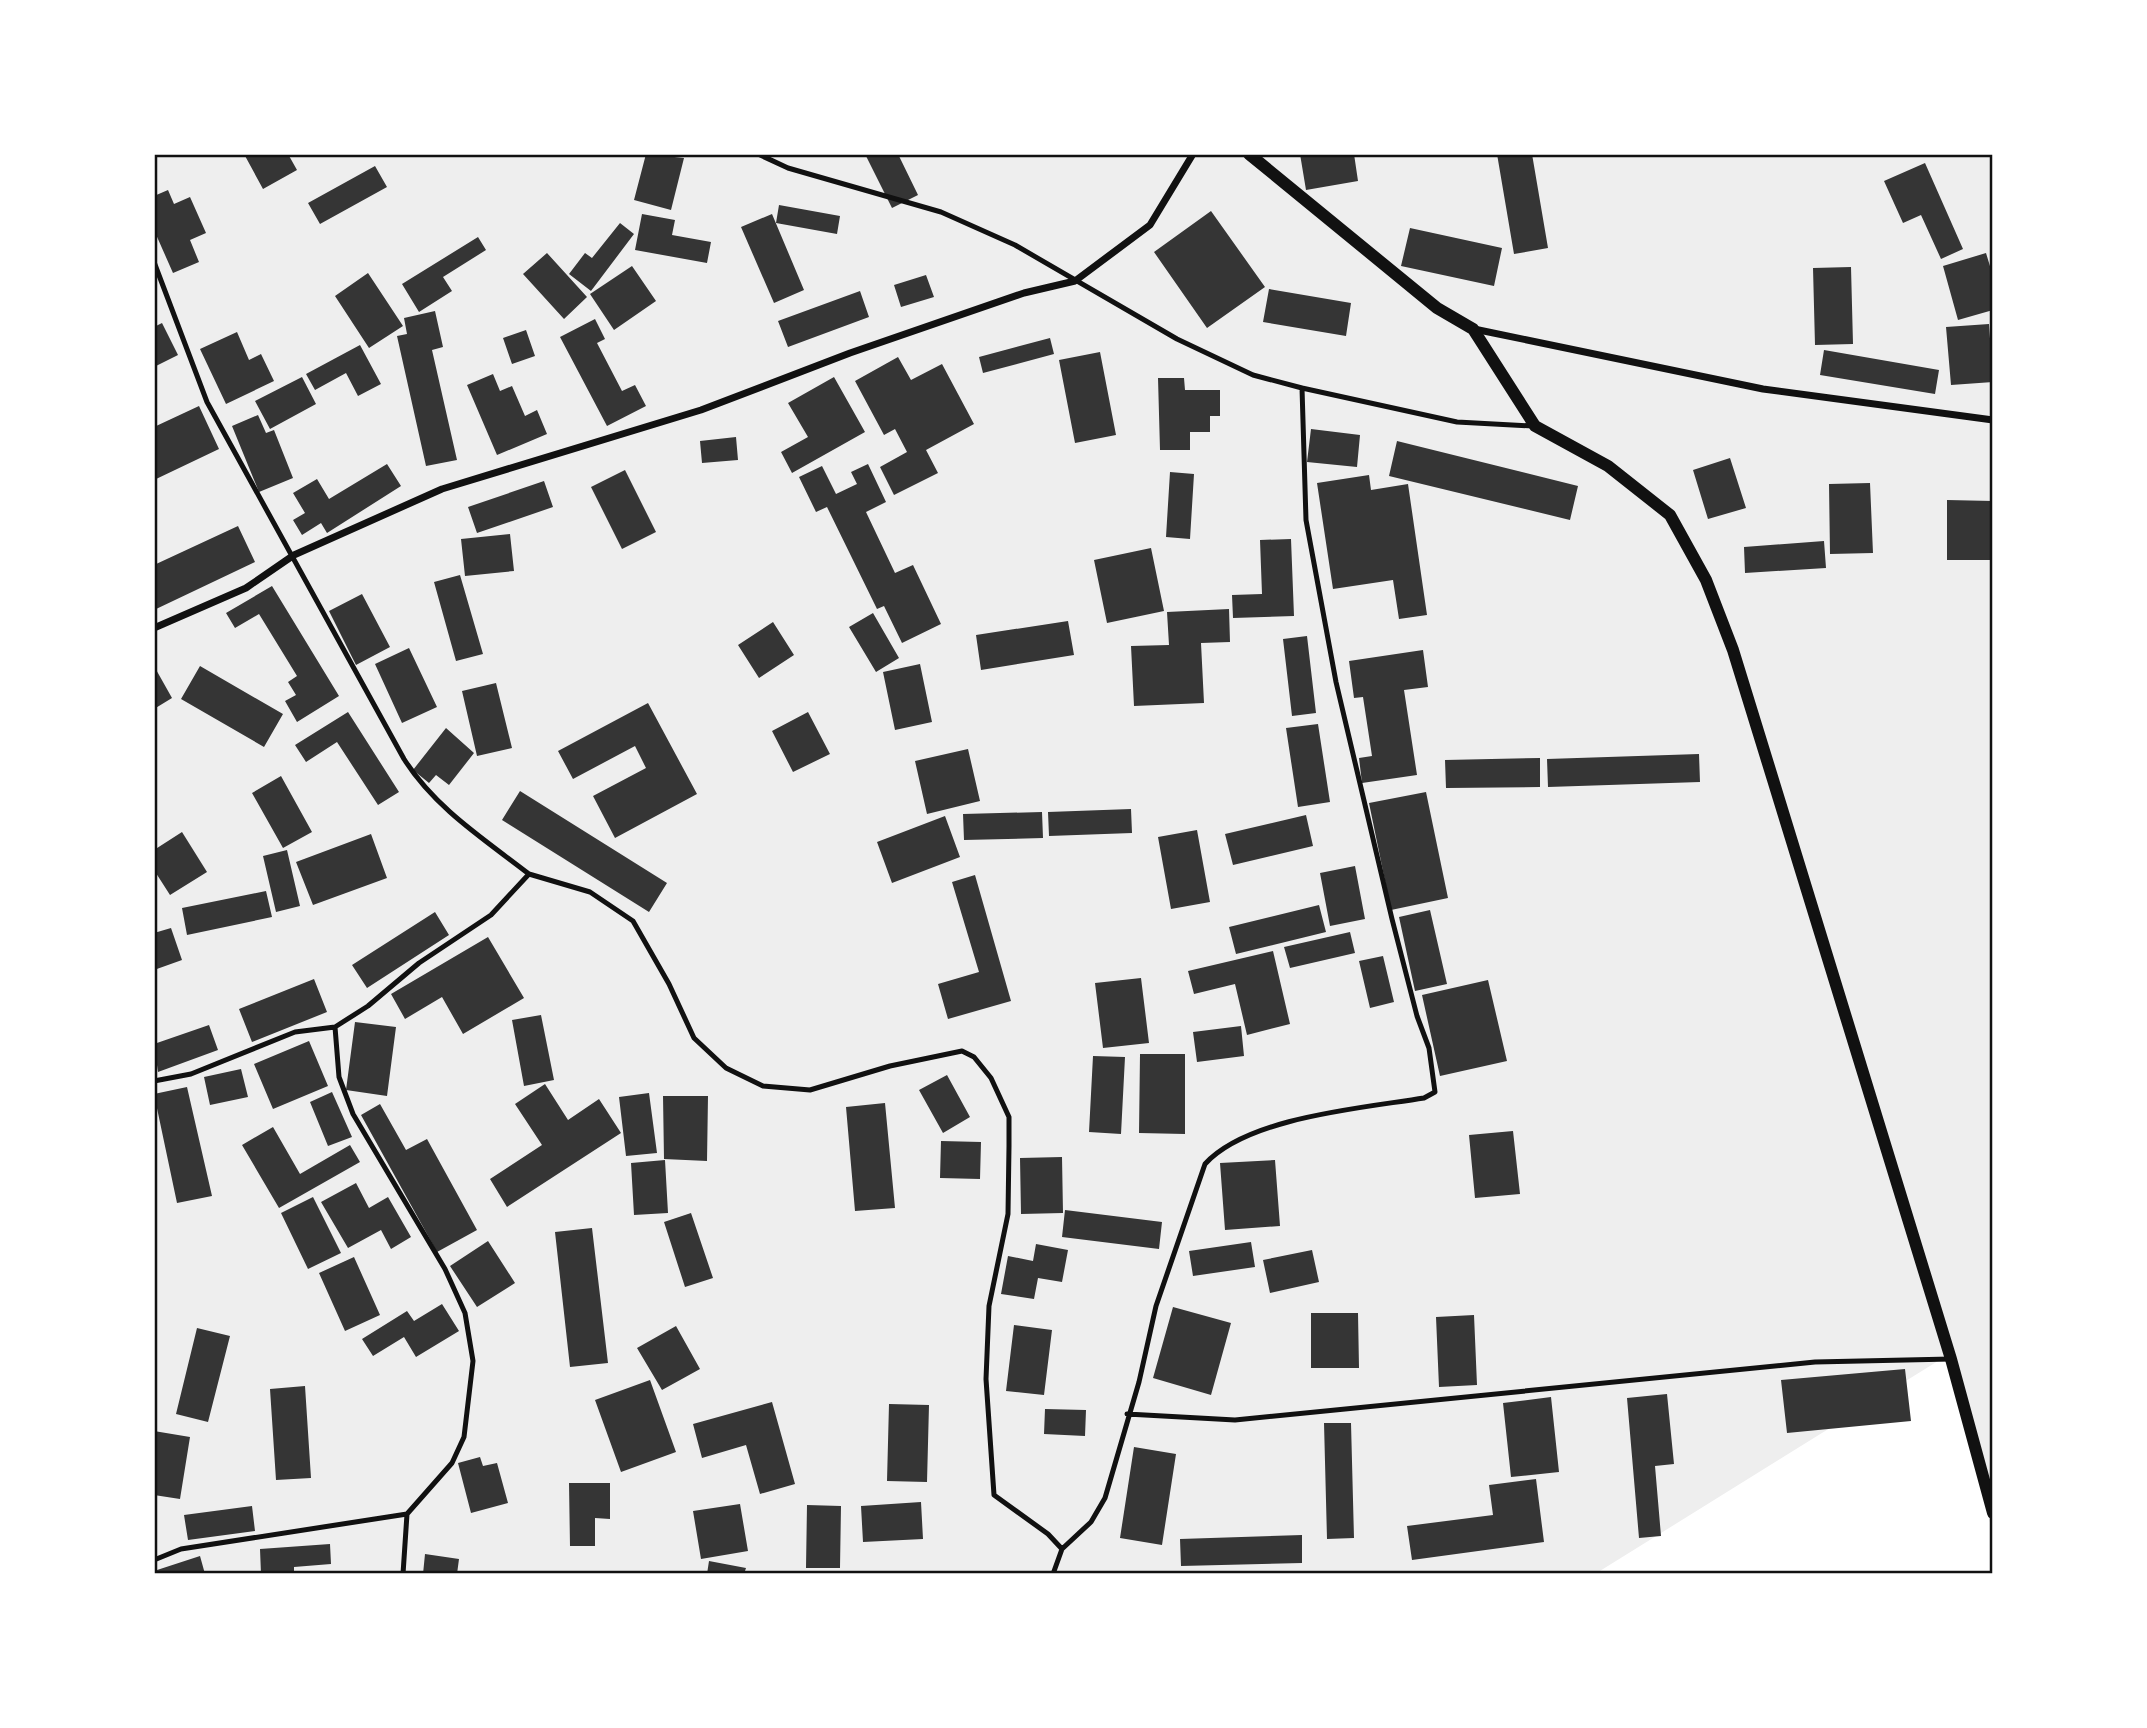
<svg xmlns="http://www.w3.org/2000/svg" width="2147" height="1728" font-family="Helvetica,sans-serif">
<rect width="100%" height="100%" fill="#fff"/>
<path fill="#eee" d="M154,154h1839v1380l-47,-178 -351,218h-1441z"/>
<path fill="#353535" d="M244,154h44l9,16 -34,19z
M646,154l38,4 -13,52 -37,-10z
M865,154h33l20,41 -26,13z
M1300,154h54l4,27 -52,9z
M1497,154h35l16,94 -34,6z
M1925,163l38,86 -22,10 -20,-44 -18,8 -19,-42z
M375,166l12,21 -67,37 -12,-21z
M168,190l6,14 16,-7 16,36 -16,7 9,22 -26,11 -19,-43v-34z
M779,205l61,11 -3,18 -61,-11z
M1211,211l54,76 -58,41 -53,-76z
M642,214l33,6 -3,15 39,7 -4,21 -72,-13z
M772,214l32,76 -30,13 -33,-76z
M620,223l14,11 -43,57 -22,-17 16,-21 7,5z
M1410,228l92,20 -8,38 -93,-20z
M478,237l8,13 -43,27 9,14 -33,21 -17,-28z
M547,253l40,44 -23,22 -41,-45z
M1986,253l7,23v34l-35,10 -15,-54z
M632,266l24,35 -42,29 -24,-36z
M1851,267l2,77 -38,1 -2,-77z
M368,273l35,53 -34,22 -34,-52z
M926,275l8,22 -33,10 -7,-22z
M1269,289l82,14 -5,33 -83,-14z
M860,291l9,26 -81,30 -10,-26z
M435,311l8,36 -11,3 25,110 -31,6 -29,-130 10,-2 -3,-16z
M595,319l10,20 -8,4 25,48 13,-6 11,21 -39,20 -47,-89z
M162,323l16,32 -24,12v-40z
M1989,324l4,58 -42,3 -5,-58z
M526,330l9,26 -23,8 -9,-26z
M237,332l12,28 12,-6 13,27 -48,23 -26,-55z
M1050,338l4,16 -71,19 -4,-16z
M360,345l21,39 -23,12 -12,-23 -31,17 -9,-16z
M1824,350l115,20 -4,24 -115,-19z
M1100,352l16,83 -41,8 -16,-83z
M898,357l13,23 31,-16 32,60 -48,26 12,23 -44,22 -14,-28 27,-15 -12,-23 -11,6 -29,-54z
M493,374l7,17 12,-5 13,30 12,-6 10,24 -50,21 -30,-70z
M302,377l14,27 -46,25 -15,-28z
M834,377l31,55 -73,41 -11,-21 27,-15 -20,-34z
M1158,378h26l1,12h35v26h-10v16h-20v18h-30z
M199,406l20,43 -65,31v-53z
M258,415l8,18 8,-3 19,48 -34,14 -27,-66z
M1311,429l49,6 -3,32 -50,-5z
M736,437l2,23 -36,3 -2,-22z
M1397,441l181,45 -8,34 -181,-44z
M1730,458l16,50 -38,11 -15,-49z
M387,464l14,22 -74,47 -6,-10 -19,12 -9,-15 12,-7 -12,-20 24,-14 12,20z
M868,464l18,38 -20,10 29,61 18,-8 28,59 -39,19 -18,-37 -7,3 -50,-102 -11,5 -17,-35 23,-11 14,28 21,-10 -6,-12z
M625,470l31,62 -34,17 -31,-62z
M1170,472l24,2 -4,65 -24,-2z
M1369,475l2,15 37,-6 19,131 -28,4 -6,-39 -60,9 -16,-106z
M544,481l9,26 -76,26 -9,-26z
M1870,483l3,70 -43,1 -1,-70z
M1947,500l46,1v59h-46z
M238,526l17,36 -101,48v-45z
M510,534l4,37 -49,5 -4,-37z
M1291,539l3,77 -61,2 -1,-23 30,-1 -2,-54z
M1824,541l2,27 -81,5 -1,-26z
M1151,548l13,63 -57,12 -13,-63z
M460,575l23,79 -27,7 -22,-79z
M272,586l67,110 -42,26 -12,-21 11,-6 -8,-13 9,-6 -38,-62 -24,14 -9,-15z
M362,594l28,53 -34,18 -27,-54z
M1229,609l1,33 -29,1 3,60 -70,3 -3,-60 38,-1 -2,-33z
M873,613l26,45 -23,14 -27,-45z
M1068,621l6,34 -93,15 -5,-35z
M773,622l21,33 -35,23 -21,-33z
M1307,636l9,77 -24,3 -9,-77z
M409,648l28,59 -35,16 -27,-59z
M1423,650l5,37 -24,3 13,85 -55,8 -3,-25 13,-2 -9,-59 -9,1 -5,-37z
M920,664l12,58 -37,8 -12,-58z
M154,666l18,32 -18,11z
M200,666l83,48 -19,33 -83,-48z
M496,683l16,65 -35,8 -15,-65z
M648,703l49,91 -82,44 -22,-42 53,-28 -11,-22 -62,33 -15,-28z
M348,712l51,80 -21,13 -41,-63 -31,20 -11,-17z
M808,712l22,42 -37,18 -21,-41z
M1318,724l12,78 -32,5 -12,-79z
M446,728l28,25 -25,32 -13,-10 -7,8 -16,-13z
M968,749l12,52 -53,13 -12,-53z
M1699,754l1,28 -152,5 -1,-28z
M1540,758v29l-94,1 -1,-28z
M281,776l31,56 -29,16 -31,-55z
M520,791l147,92 -18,29 -147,-92z
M1426,792l22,106 -57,12 -22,-107z
M1131,809l1,24 -83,3 -1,-24z
M1042,812l1,26 -79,2 -1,-26z
M1306,815l7,31 -80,19 -8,-31z
M945,816l15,41 -68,26 -15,-41z
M1197,830l13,72 -39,7 -13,-72z
M182,832l25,40 -37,23 -16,-25v-20z
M371,834l16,44 -74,27 -17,-43z
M287,850l13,56 -24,6 -13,-56z
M1355,866l10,53 -35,7 -10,-53z
M975,875l36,126 -63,18 -10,-35 41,-12 -27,-90z
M266,891l6,26 -85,18 -5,-27z
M1319,905l7,27 -90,22 -7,-27z
M1430,910l17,74 -32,7 -16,-74z
M435,912l14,23 -82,53 -15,-23z
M171,928l11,32 -28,10v-37z
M1350,932l5,21 -65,15 -6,-21z
M488,937l36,61 -61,36 -21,-37 -37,22 -14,-25z
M1273,951l17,73 -43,11 -12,-51 -41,10 -6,-23z
M1383,956l11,46 -24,6 -11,-47z
M1141,978l8,65 -46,5 -8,-65z
M314,979l13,33 -75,30 -13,-33z
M1488,980l19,81 -67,15 -18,-81z
M541,1015l13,65 -30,6 -12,-66z
M355,1022l41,5 -9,69 -41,-6z
M209,1025l9,25 -60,22 -4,-28z
M1241,1026l3,30 -47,6 -4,-30z
M309,1041l19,45 -55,23 -19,-45z
M1140,1054h45v80l-46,-1z
M1093,1056l32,1 -4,77 -32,-2z
M241,1069l7,28 -38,8 -6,-28z
M947,1075l23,42 -27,16 -24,-43z
M545,1084l23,36 31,-21 22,34 -114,74 -17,-28 52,-34 -27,-41z
M187,1087l25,109 -35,7 -23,-109z
M332,1092l20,45 -24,9 -18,-44z
M649,1093l8,60 -31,3 -7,-59z
M663,1096h45l-1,65 -43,-2z
M885,1103l10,105 -40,3 -9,-104z
M380,1104l26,46 21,-11 50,91 -40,22 -76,-137z
M273,1127l27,47 50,-29 10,17 -81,46 -37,-63z
M1513,1131l7,63 -45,4 -6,-63z
M941,1141l40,1 -1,37 -40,-1z
M1062,1157l1,56 -42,1 -1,-56z
M665,1160l3,53 -34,2 -3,-52z
M1275,1160l5,66 -55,4 -5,-67z
M356,1183l13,25 19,-11 23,40 -20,12 -10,-19 -33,18 -27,-46z
M313,1197l28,56 -33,16 -27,-56z
M1065,1210l97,12 -3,27 -97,-12z
M691,1213l22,65 -28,9 -21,-65z
M592,1228l16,135 -38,4 -15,-135z
M488,1241l27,42 -38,24 -27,-41z
M1251,1242l4,25 -62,9 -4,-25z
M1036,1244l32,6 -6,32 -24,-4 -4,21 -33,-5 7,-38 25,5z
M1312,1250l7,32 -49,11 -7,-33z
M354,1257l26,58 -35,16 -26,-58z
M442,1304l17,27 -43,26 -12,-20 -31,19 -11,-17 45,-28 7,10z
M1173,1307l58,16 -20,72 -58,-17z
M1311,1313h47l1,55h-48z
M1474,1315l3,70 -38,2 -3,-70z
M1014,1325l38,5 -8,65 -38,-4z
M676,1326l24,43 -38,21 -25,-42z
M197,1328l33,8 -22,86 -32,-8z
M1905,1369l6,52 -124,12 -6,-53z
M650,1380l26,72 -55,20 -26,-72z
M305,1386l6,92 -35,2 -6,-91z
M1667,1394l7,70 -19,2 6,70 -22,2 -12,-140z
M1551,1397l8,75 -48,5 -8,-74z
M772,1402l23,82 -35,10 -14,-49 -44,13 -9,-34z
M889,1404l40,1 -2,77 -40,-1z
M1045,1409l41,1 -1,26 -41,-2z
M1324,1423h27l3,115 -27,1z
M154,1431l36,6 -10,62 -26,-4z
M1134,1447l42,7 -14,91 -42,-7z
M480,1457l3,9 14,-3 11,40 -37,10 -13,-50z
M1536,1479l8,63 -132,18 -5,-34 86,-11 -4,-30z
M569,1483h41v36l-15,-1v28h-25z
M921,1502l2,37 -60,3 -2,-36z
M740,1504l8,47 -47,8 -8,-48z
M807,1505l34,1 -1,62h-34z
M252,1506l3,25 -67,9 -4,-25z
M1302,1535v28l-121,3 -1,-27z
M330,1544l1,20 -37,3v7h-33l-1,-25z
M425,1554l34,5 -2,15h-34z
M200,1556l5,18h-51v-3z
M709,1561l37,7 -2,6h-37z"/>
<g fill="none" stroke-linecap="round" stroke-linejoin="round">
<path stroke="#111" stroke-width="5" d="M758,154l30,14 153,44 74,33 162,94 76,36 49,13 4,132 30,162 56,237 25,97 12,32 6,44 -11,6c-61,10 -176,19 -219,66l-49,142 -17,76 -34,116 -14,24 -29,27 -9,25
M154,262l53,140 197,357c31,49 80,80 125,115l-38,41 -72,48 -51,43 -33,21 -40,5 -104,42 -37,7
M1302,388l155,34 76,4
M529,874l61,18 43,29 36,63 25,54 32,30 37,18 47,4 80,-24 72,-15 12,6 17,21 18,39v29l-1,68 -19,92 -3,73 8,116 54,39 14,15
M1127,1414l108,6 580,-58 136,-3
M154,1560l27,-11 226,-35 45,-51 12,-26 9,-76 -8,-48 -20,-44 -92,-155 -14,-37 -4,-50
M403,1574l4,-60"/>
<path stroke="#111" stroke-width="7" d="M1474,329l289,60 230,31
M154,628l92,-40 48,-33 148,-66 259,-79 149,-57 174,-60 51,-12 75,-56 43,-71"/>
<path stroke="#111" stroke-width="12" d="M1249,154l188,154 36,21 62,97 73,40 62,49 36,65 27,70 41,133 177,576 42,154"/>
</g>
<rect width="2147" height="1728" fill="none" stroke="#ffffff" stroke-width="312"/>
<rect x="156" y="156" width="1835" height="1416" fill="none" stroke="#111" stroke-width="2.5"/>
</svg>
